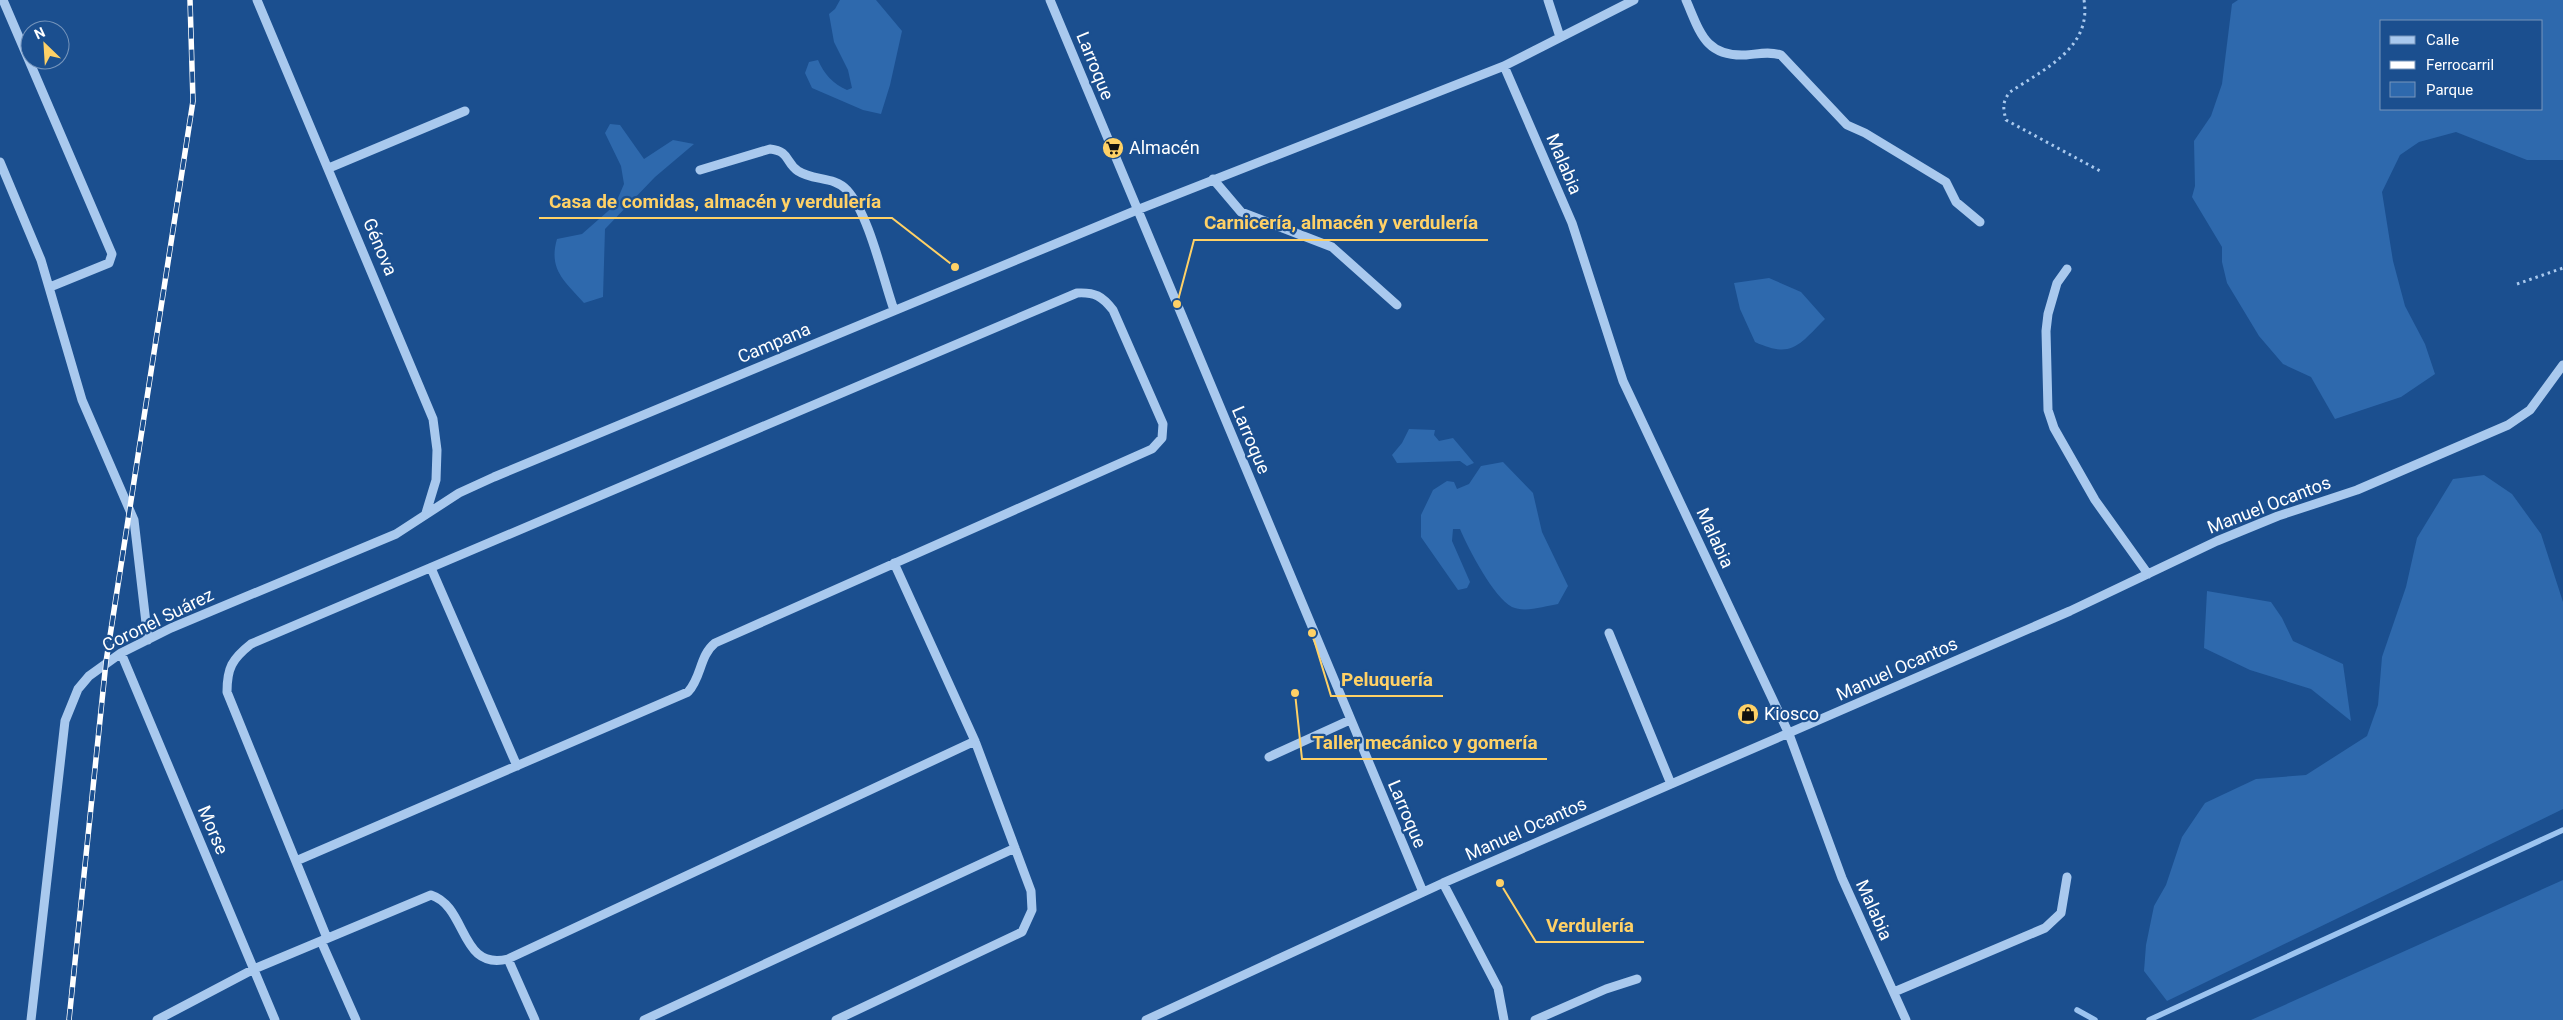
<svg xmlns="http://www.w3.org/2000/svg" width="2563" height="1020" font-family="Roboto,sans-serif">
<rect width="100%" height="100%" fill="#1b4f8f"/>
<path fill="#2e69ad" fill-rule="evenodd" d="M840,0h36l26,31 -12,54 -9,29 -18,-4 -51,-22 -7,-15 4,-11 9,-2c6,14 15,24 29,30l5,-2 -4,-18 -14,-28 -5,-28 6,-5z
M2238,0h325v160h-36l-71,-28 -37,10 -19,13 -18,37 11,69 12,45 20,38 10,30 -34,23 -66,22 -24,-42 -28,-13 -24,-28 -32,-53 -5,-21v-15l-30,-50 3,-11 -1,-45 17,-25 11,-32 10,-80zM2382,21h160v88h-160z
M610,124l10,1 24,34 29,-19 21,4 -39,33 -50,52 -2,68 -19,6c-19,-22 -36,-33 -27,-64l25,-5 33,-29 9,-21 -3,-18 -16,-33z
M1769,278l32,14 24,27c-26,26 -33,40 -70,23l-15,-33 -6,-26z
M1409,429l26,1 -1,5 5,6 14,-3 21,25 -7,3 -7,-5 -63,2 -5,-8 10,-12z
M1503,462l30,31 9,39 26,54 -10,18c-13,2 -33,9 -46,3 -18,-9 -44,-59 -52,-78h-7l-1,12 18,41 -3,6 -9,2 -37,-53v-22l12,-25 14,-9 7,1 3,7 12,-5 12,-18z
M2484,475l28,19 29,40 22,68v207l-396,192 -23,-30 2,-26 8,-39 12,-21 16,-48 23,-34 51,-24 50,-4 61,-39 11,-31 4,-48 24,-70 11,-49 36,-59z
M2207,591l64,11 11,16 11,23 50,23 8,57 -40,-32 -61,-19 -46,-22z
M2563,880v140h-312z"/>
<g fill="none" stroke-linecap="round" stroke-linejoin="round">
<path stroke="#9cc4f0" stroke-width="5.5" d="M2077,1010l18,10
M2149,1020l414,-190"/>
<path stroke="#a9c9ee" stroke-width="3" stroke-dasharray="2.5 4" stroke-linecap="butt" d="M2084,0c8,48 -40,69 -74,92 -8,10 -7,16 -4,28l96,52
M2517,284l46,-16"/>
<path stroke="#a9c9ee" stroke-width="9" d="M3,0l109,254 -3,9 -59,24
M257,0l176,419 4,31 -1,30 -10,33
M1050,0l373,892
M1548,0l12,37
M1686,0c14,32 19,57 60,55 12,-1 23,-4 35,0l66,70 18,8 81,49 10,20 24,20
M1504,66l68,157 51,158 166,353 53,144 64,142
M0,162l41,98 41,140 52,120 14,120
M329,168l136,-57
M700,170l70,-21c20,2 15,13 28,22 15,10 36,5 49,19 22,24 36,89 47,120
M1213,179l28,33 91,35 65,58
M2067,269l-10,14 -9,31 -2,17 2,79 6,18 41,72 53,74
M431,568l86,198
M1609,633l62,151
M121,653l154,367
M1269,757l81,-37
M296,861l392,-169c14,-15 11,-36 27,-49l437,-194 10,-11 1,-14 -50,-114c-11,-14 -18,-18 -36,-17l-826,351c-19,15 -24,24 -24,48l100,246
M1443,883l55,105 6,32
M321,941l35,79
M508,959l27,61
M1894,992l151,-64 16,-15 6,-36
M31,1020l34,-299 13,-32 11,-13 32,-23 50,-25 225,-94 63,-41 35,-16 643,-267 367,-144 130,-66
M157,1020l97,-51 177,-74c37,12 28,76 77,64l467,-218
M644,1020l371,-172
M836,1020l186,-88 10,-22 -1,-19 -56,-150 -81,-178
M1146,1020l297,-137 627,-272 147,-70 61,-25 79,-26 151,-65 22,-15 33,-45
M1535,1020l71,-31 31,-10"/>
<g stroke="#fff" stroke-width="5.5">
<path id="rail" d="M69,1020l37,-358 87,-561 -3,-101"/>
</g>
<use href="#rail" stroke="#1b4f8f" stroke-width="4" stroke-dasharray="11" stroke-linecap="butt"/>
</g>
<defs>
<g id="supermarket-disc" transform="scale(1.125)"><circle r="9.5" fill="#ffd166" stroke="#1b4f8f"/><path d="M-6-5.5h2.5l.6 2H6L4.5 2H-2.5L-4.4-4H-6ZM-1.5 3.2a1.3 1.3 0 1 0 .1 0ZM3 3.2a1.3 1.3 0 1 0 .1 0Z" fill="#111"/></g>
<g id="shop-disc" transform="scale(1.125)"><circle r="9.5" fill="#ffd166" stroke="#1b4f8f"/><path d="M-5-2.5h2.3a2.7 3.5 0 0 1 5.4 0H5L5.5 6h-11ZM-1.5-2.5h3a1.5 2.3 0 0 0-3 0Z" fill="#111"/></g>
</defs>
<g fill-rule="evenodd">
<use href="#supermarket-disc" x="1113" y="148"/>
<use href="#shop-disc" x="1748" y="714"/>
</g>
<g text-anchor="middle" stroke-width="4.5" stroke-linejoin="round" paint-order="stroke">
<g font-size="18" fill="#fff" stroke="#1b4f8f">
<text transform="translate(1095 66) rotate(68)" y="6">Larroque</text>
<text transform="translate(1564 164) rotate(67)" y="6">Malabia</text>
<text transform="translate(380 247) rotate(67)" y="6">Génova</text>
<text transform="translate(774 343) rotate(-23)" y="6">Campana</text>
<text transform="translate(1251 440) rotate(67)" y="6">Larroque</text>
<text transform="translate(2269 505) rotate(-21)" y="6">Manuel Ocantos</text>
<text transform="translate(1715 538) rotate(65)" y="6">Malabia</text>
<text transform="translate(158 620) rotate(-26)" y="6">Coronel Suárez</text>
<text transform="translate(1897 669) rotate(-24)" y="6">Manuel Ocantos</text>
<text transform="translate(1407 814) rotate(67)" y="6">Larroque</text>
<text transform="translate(1526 829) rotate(-24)" y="6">Manuel Ocantos</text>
<text transform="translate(213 830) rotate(67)" y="6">Morse</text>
<text transform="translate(1874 910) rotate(66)" y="6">Malabia</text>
</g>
<g font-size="18" fill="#fff" stroke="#1b4f8f" text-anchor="start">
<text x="1129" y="154">Almacén</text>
<text x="1764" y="720">Kiosco</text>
</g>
</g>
<path fill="none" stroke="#ffd166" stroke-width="2" d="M955 267L892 218H539M1177 304L1194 240H1488M1312 633L1331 696H1443M1295 693L1302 759H1547M1500 883L1536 942H1644"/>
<g fill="#ffd166" stroke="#1b4f8f" stroke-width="2">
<circle cx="955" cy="267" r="5"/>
<circle cx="1177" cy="304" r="5"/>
<circle cx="1312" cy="633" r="5"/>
<circle cx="1295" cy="693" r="5"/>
<circle cx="1500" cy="883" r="5"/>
</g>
<g font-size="19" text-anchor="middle" font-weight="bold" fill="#ffd166" stroke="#1b4f8f" stroke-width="4.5" stroke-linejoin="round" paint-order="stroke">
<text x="715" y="208">Casa de comidas, almacén y verdulería</text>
<text x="1341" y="229">Carnicería, almacén y verdulería</text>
<text x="1387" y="686">Peluquería</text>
<text x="1425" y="749">Taller mecánico y gomería</text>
<text x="1590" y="932">Verdulería</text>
</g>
<rect x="2380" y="20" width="162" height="90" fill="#1b4f8f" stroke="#7695bc"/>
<rect x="2390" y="36" width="25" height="8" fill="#a9c9ee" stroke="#7695bc"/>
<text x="2426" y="45" font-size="15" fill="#ffffff">Calle</text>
<rect x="2390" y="61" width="25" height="8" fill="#ffffff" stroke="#7695bc"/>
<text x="2426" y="70" font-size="15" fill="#ffffff">Ferrocarril</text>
<rect x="2390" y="82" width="25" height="15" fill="#2e69ad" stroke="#7695bc"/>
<text x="2426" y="95" font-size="15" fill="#ffffff">Parque</text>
<g transform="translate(45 45) rotate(335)"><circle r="24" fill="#1b4f8f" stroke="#7695bc"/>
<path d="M0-4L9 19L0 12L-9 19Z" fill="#ffd166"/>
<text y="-8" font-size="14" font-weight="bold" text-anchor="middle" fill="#ffffff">N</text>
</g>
</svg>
